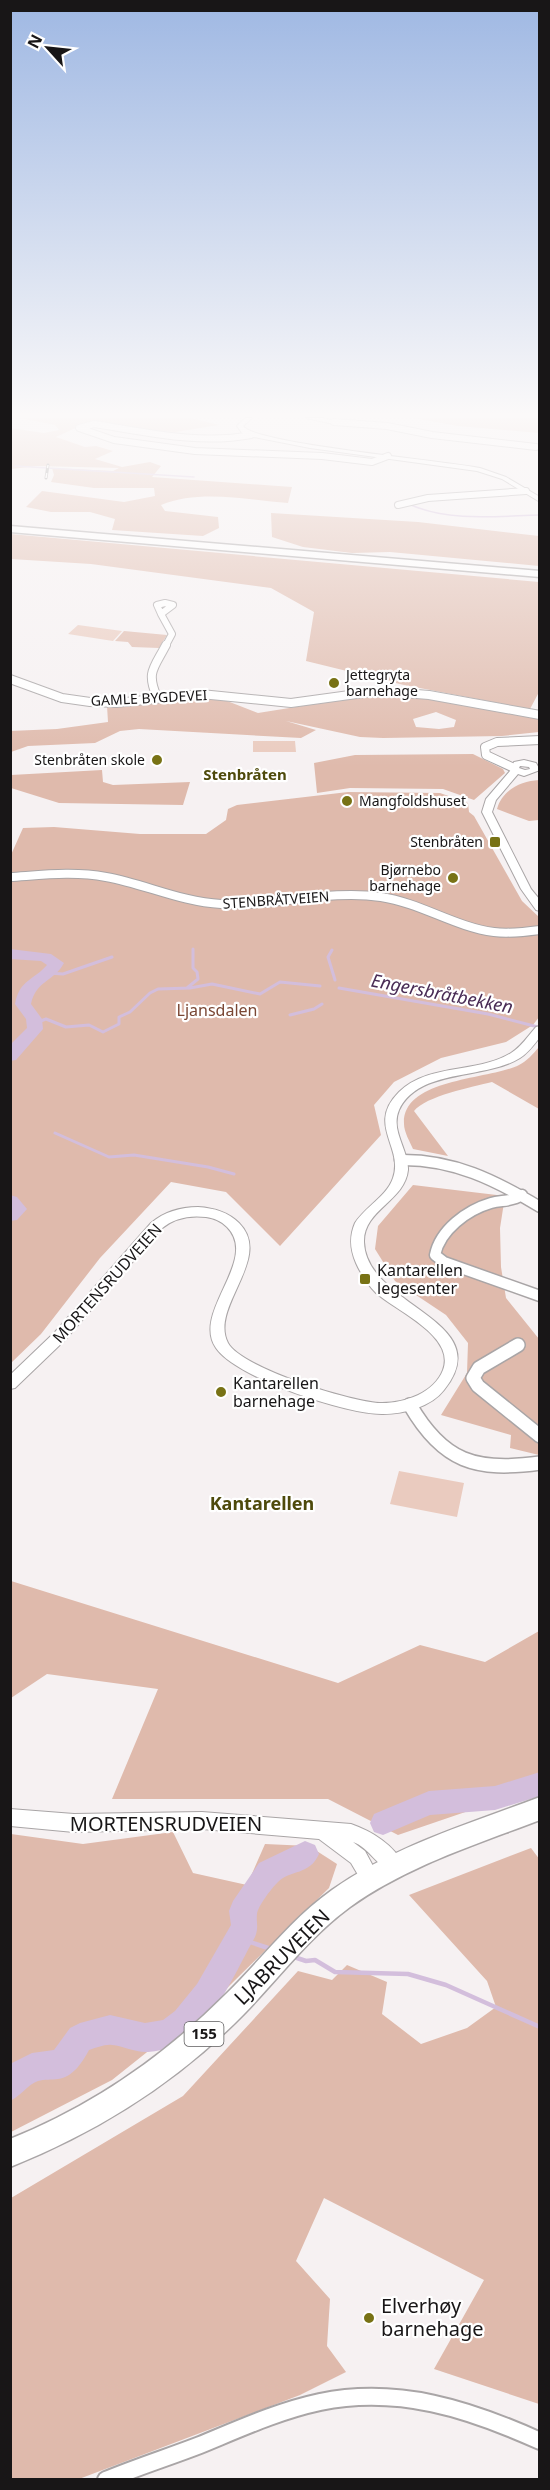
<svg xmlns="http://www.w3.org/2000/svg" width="550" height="2490" font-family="'Noto Sans',sans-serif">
<rect width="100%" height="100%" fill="#f6f1f2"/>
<path fill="#eacbbf" d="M78,625l44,6 -9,10 -45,-7z
M253,741h42l1,11h-43z
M399,1471l65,12 -7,34 -67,-13z"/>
<path fill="#dfbaac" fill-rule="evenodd" d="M20,418h170l29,7 -44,7 -91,-8 -28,13 29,10 11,-1 17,5 -18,8 27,8 28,-5 11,4 -9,11 140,10 -4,16c-41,-3 -88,-14 -127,2l4,6 53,6 1,11 -16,8 -91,-6 3,-11 -25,-7h-39l-25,-5 16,-16 82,11 31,-6 -1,-8h-60l-43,-6 3,-7 -2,-7 61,3 6,-3 -82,-2 -26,3 -1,-41 34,5 15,-3 -4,-5z
M414,418h125v15l-81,-7z
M271,513l147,9 121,14v30l-149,-14 -38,1 -49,-6 -31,-10z
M10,534l529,48v110l-9,17 -126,-24 -98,-24 8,-49 -43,-24 -180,-24 -80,-5z
M124,631l43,4 -8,13 -27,-1 -4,-5 -13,-1z
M377,694l35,2 128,22 -1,14 -37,4 -119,2 -23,-1 -74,-16 30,9 -15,8 -162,-9 -19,2 -25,12 -67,3 -17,6 -1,-21 47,-2 51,-7 -1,-16 85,-9 30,2 36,14zM436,712l20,8 -2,7 -15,2 -23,-2 -3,-8z
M473,754l30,15 2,4 -31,27 -31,-11 -93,-1 -33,5 -3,-30 41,-8z
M102,770l1,12 10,3 77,-3 -7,23 -124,-2 -48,-15v-13z
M539,780v40l-10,1 -32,-12c5,-19 24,-28 42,-29z
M348,792l92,1 28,10 1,9 5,4 48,85 17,16v100l-6,8 -27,17 -65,16 -47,24 -20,23 7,30 -101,111 -54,-54 -55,-10 -71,76 -59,76 -30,29 -1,-506 13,-29 31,-1 86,7h66l20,-14 2,-11 9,-4z
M539,1047v62l-47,-27c-20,5 -66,14 -78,29l34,45 -35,-7c-3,-7 -9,-17 -9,-25 -2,-46 85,-44 115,-59 7,-3 15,-12 20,-18z
M413,1185l92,11 -5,32 1,39 5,31 33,41v116l-29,-7 1,-13 -70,-20 26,-42 1,-30 -22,-28 -51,-34 -20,-32 3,-23z
M11,1581l327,102 82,-38 65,17 54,-31v156l-141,48 -70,-36h-216l46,-110 -111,-15 -36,24z
M173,1832l20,41 54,12 18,-41 44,2 28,18 -8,24 -104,102 -113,90 -101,52v-298l72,10z
M531,1848l9,12 -1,544 -105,-35 50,-89 -160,-82 -28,63 34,38 -3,47 19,26 -46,23 -221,84h-68v-281l172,-102 115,-125 34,9 15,-15 40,17 -5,32 39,30 46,-16 29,-21 -9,-26 -78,-86z"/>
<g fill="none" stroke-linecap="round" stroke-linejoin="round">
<path stroke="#d3bedc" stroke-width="1.5" d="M15,466l179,11
M411,505c39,17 87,11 129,10"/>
<path stroke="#d3bedc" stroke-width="3" d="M332,950l-4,7 7,23
M48,973l15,1 49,-17
M187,988l11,-9 -1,-7 -4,-4v-19
M339,988l149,26 50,13
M290,1015l24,-6 8,-5
M35,1023l11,-4 20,8 23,-2 14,7 16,-8v-7l11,-5 20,-19 8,-4 32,-1 22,-4 48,10 20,-12 40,4
M55,1133l54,24 25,-2 74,12 26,7"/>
<path stroke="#d3bedc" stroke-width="4.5" d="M238,1938l30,10
M297,1958l9,3 9,-1 20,12 73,2 38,11 94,42"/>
<path fill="#d3bedc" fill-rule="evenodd" d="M10,949l41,5 13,9c-10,19 -28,17 -33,41l11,15 1,10 -27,31 -6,1v-16l17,-17 -1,-9 -11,-15c5,-25 18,-23 32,-39l-6,-4 -31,-2z
M10,1195l7,2 10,12 -10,11 -7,1z
M540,1772v24l-45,14 -65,5 -47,20 -9,-3 -4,-9 4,-9 55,-23 66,-5z
M305,1841l10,4 4,9c-10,22 -28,15 -41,28 -7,7 -20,24 -21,32 -1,9 2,13 -2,23 -25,44 -49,111 -107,115 -12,1 -24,-6 -36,-7 -7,-1 -16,3 -23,5 -7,13 -16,27 -31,29 -6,1 -14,0 -20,2 -11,4 -17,15 -28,20v-37l22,-11 22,-3 16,-22 10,-5 30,-8 35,8 18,-3 12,-9 22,-27 34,-59 -2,-14 4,-10 26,-38z"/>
<g stroke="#a9a5a6" stroke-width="8">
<path id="minor-far4" d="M334,422l53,4 45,9 104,12
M251,435c-52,10 -105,-3 -157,-11l-15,4 35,12 81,11 127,5 50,6 16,-6
M398,505l30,-7 98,-7
M165,603l8,2 -12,9 -4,-9z
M161,614l11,20 -7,13"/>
</g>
<g stroke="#a9a5a6" stroke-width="10">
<path id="minor-far3" d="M10,679l52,19 28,4 26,1 85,-9 90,9 73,-10 28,-1 37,3 111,20
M157,697c-11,-25 -3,-29 9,-52
M514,768l-28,-13 -1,-8 12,-5 43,-2
M10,877c32,-2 64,-6 96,0 39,7 75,25 115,27 54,3 107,-15 160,-7 40,6 74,30 113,35 16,2 31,0 46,-2"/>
</g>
<g stroke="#a9a5a6" stroke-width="13">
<path id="minor-far2" d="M400,1160c53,-1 95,20 140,47
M522,1195c-10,7 -20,5 -31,8 -24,7 -51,27 -56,52l9,7 96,34"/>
</g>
<g stroke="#a9a5a6" stroke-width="16">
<path id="minor-far1" d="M518,1345l-39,23 -6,10 5,8 62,50
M410,1405c33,57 66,67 130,58"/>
</g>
<g stroke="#a9a5a6" stroke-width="20">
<path id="minor" d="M106,2480c31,-13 63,-23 94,-35 39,-16 78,-34 120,-43 78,-16 149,7 220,39"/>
</g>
<g stroke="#a9a5a6" stroke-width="2">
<path id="tertiary" d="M245,418h7l-9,8c12,18 204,35 237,42l26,9 34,20v5l-38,-23 -25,-8 -167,-23 -61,-12 -7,-3 -5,-7z
M306,418h17l14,4 -3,2z
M524,760l12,3 4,7 -16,6 -6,-2 -22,26 -4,12 39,77 9,11v11l-4,-1 -15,-21 -39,-77 4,-13 24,-28 4,-9zM520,766l9,1 1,2 -5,1 -6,-2z
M540,1026v11c-6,8 -12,16 -20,21 -35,22 -101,10 -121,52 -9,21 10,40 9,60 -3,31 -45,40 -44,72 2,65 136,78 80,148 -13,17 -40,24 -61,24 -35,1 -147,-36 -167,-66 -25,-36 44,-88 11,-121 -6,-6 -13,-9 -21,-10 -17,-2 -32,1 -45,12l-96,111 -50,48 -5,1v-14l45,-43 96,-109c13,-11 30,-16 47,-16 16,1 30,5 41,16 35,35 -30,84 -11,120 13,25 126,60 154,60 23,0 52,-10 61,-33 13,-34 -47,-59 -67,-77 -8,-8 -15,-19 -20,-30 -6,-14 -7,-26 -1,-40 10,-16 32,-27 38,-45 11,-31 -27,-53 6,-86 30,-29 78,-18 112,-39 10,-6 17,-17 25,-26z
M10,1809l64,5 128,-2 149,12c20,7 44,21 53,42l-2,6 -7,3c-17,-7 -25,-27 -42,-33l12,9 15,28 -2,6 -7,3 -7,-3 -13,-22 -32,-24 -117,-10 -128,3 -64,-6z"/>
</g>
<g stroke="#a9a5a6" stroke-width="3">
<path id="primary" d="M540,1797v23c-65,25 -133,46 -190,87 -41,30 -71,71 -106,107 -67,68 -144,117 -234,153v-28c82,-33 153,-82 215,-144 36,-35 66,-76 107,-105 62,-44 137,-66 208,-93z"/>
</g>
<g stroke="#a9a5a6" stroke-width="3">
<path id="trunk" d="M10,526l530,45v6l-530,-45z"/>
</g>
<use href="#minor-far4" stroke="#fff" stroke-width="6"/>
<use href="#minor-far3" stroke="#fff" stroke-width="8"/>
<use href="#minor-far2" stroke="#fff" stroke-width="10"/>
<use href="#minor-far1" stroke="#fff" stroke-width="13"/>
<use href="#minor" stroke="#fff" stroke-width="16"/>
<use href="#tertiary" fill="#fff" fill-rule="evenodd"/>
<use href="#primary" fill="#fff" fill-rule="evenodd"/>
<use href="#trunk" fill="#fff" fill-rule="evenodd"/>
<g stroke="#7b7879" stroke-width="3">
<path id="rail" d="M46,478l2,-13"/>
</g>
<use href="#rail" stroke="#fff" stroke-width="1.5" stroke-dasharray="5" stroke-linecap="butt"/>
</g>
<linearGradient id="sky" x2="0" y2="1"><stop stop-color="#9fb8e3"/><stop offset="0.54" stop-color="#fbf9f9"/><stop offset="1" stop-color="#fbf9f9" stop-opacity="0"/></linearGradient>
<rect width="550" height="767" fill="url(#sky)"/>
<g fill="#787215" stroke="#fff" stroke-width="2">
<circle cx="334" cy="683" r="6"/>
<circle cx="157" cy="760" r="6"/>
<circle cx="347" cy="801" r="6"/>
<rect x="489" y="836" width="12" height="12" rx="3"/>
<circle cx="453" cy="878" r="6"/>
<rect x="359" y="1273" width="12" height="12" rx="3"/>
<circle cx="221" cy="1392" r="6"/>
<circle cx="369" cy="2318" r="6"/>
</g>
<g text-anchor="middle" stroke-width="4.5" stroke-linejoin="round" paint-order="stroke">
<g font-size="14" fill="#181617" stroke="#fff" text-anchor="end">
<text x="346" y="680" text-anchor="start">Jettegryta<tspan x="346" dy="16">barnehage</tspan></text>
<text x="145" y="765">Stenbråten skole</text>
<text x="359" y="806" text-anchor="start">Mangfoldshuset</text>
<text x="483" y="847">Stenbråten</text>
<text x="441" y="875">Bjørnebo<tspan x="441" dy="16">barnehage</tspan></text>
</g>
<g font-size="14" fill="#181617" stroke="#fff">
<text transform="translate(149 698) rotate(-3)" y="5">GAMLE BYGDEVEI</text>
<text transform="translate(276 900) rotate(-4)" y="5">STENBRÅTVEIEN</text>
</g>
<g font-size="15" font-weight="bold" fill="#4e4a0b" stroke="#fff">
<text x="245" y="780">Stenbråten</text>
</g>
<rect fill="#fff" stroke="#5d5c5d" stroke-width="1.5" x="184.5" y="2022" width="39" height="24" rx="4.5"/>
<g font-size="15" font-weight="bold" fill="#181617">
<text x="204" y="2039">155</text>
</g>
<g font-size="16" fill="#7a4734" stroke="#fff">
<text x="217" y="1016">Ljansdalen</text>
</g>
<g font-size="16" fill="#181617" stroke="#fff" text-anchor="start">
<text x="377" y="1276">Kantarellen<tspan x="377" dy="18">legesenter</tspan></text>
<text x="233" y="1389">Kantarellen<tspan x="233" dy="18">barnehage</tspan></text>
</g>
<g font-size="16" fill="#181617" stroke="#fff">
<text transform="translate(107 1283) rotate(-48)" y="6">MORTENSRUDVEIEN</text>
</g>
<g font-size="18" font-style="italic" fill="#492c55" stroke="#fff">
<text transform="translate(442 994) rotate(11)" y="6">Engersbråtbekken</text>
</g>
<g font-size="18" font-weight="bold" fill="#4e4a0b" stroke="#fff">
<text x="262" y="1510">Kantarellen</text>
</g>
<g font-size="20" fill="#181617" stroke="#fff">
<text x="166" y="1831">MORTENSRUDVEIEN</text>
<text transform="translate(282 1957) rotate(-45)" y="7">LJABRUVEIEN</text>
</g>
<g font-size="20" fill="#181617" stroke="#fff" text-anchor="start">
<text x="381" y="2313">Elverhøy<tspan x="381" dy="23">barnehage</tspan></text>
</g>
</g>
<rect width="550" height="2490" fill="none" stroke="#181617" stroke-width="24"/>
<g transform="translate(48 48) rotate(297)" stroke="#ffffff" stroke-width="4.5" paint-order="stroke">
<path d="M0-4.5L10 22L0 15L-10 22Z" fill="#181617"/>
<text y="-9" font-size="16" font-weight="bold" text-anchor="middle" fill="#181617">N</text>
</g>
</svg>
